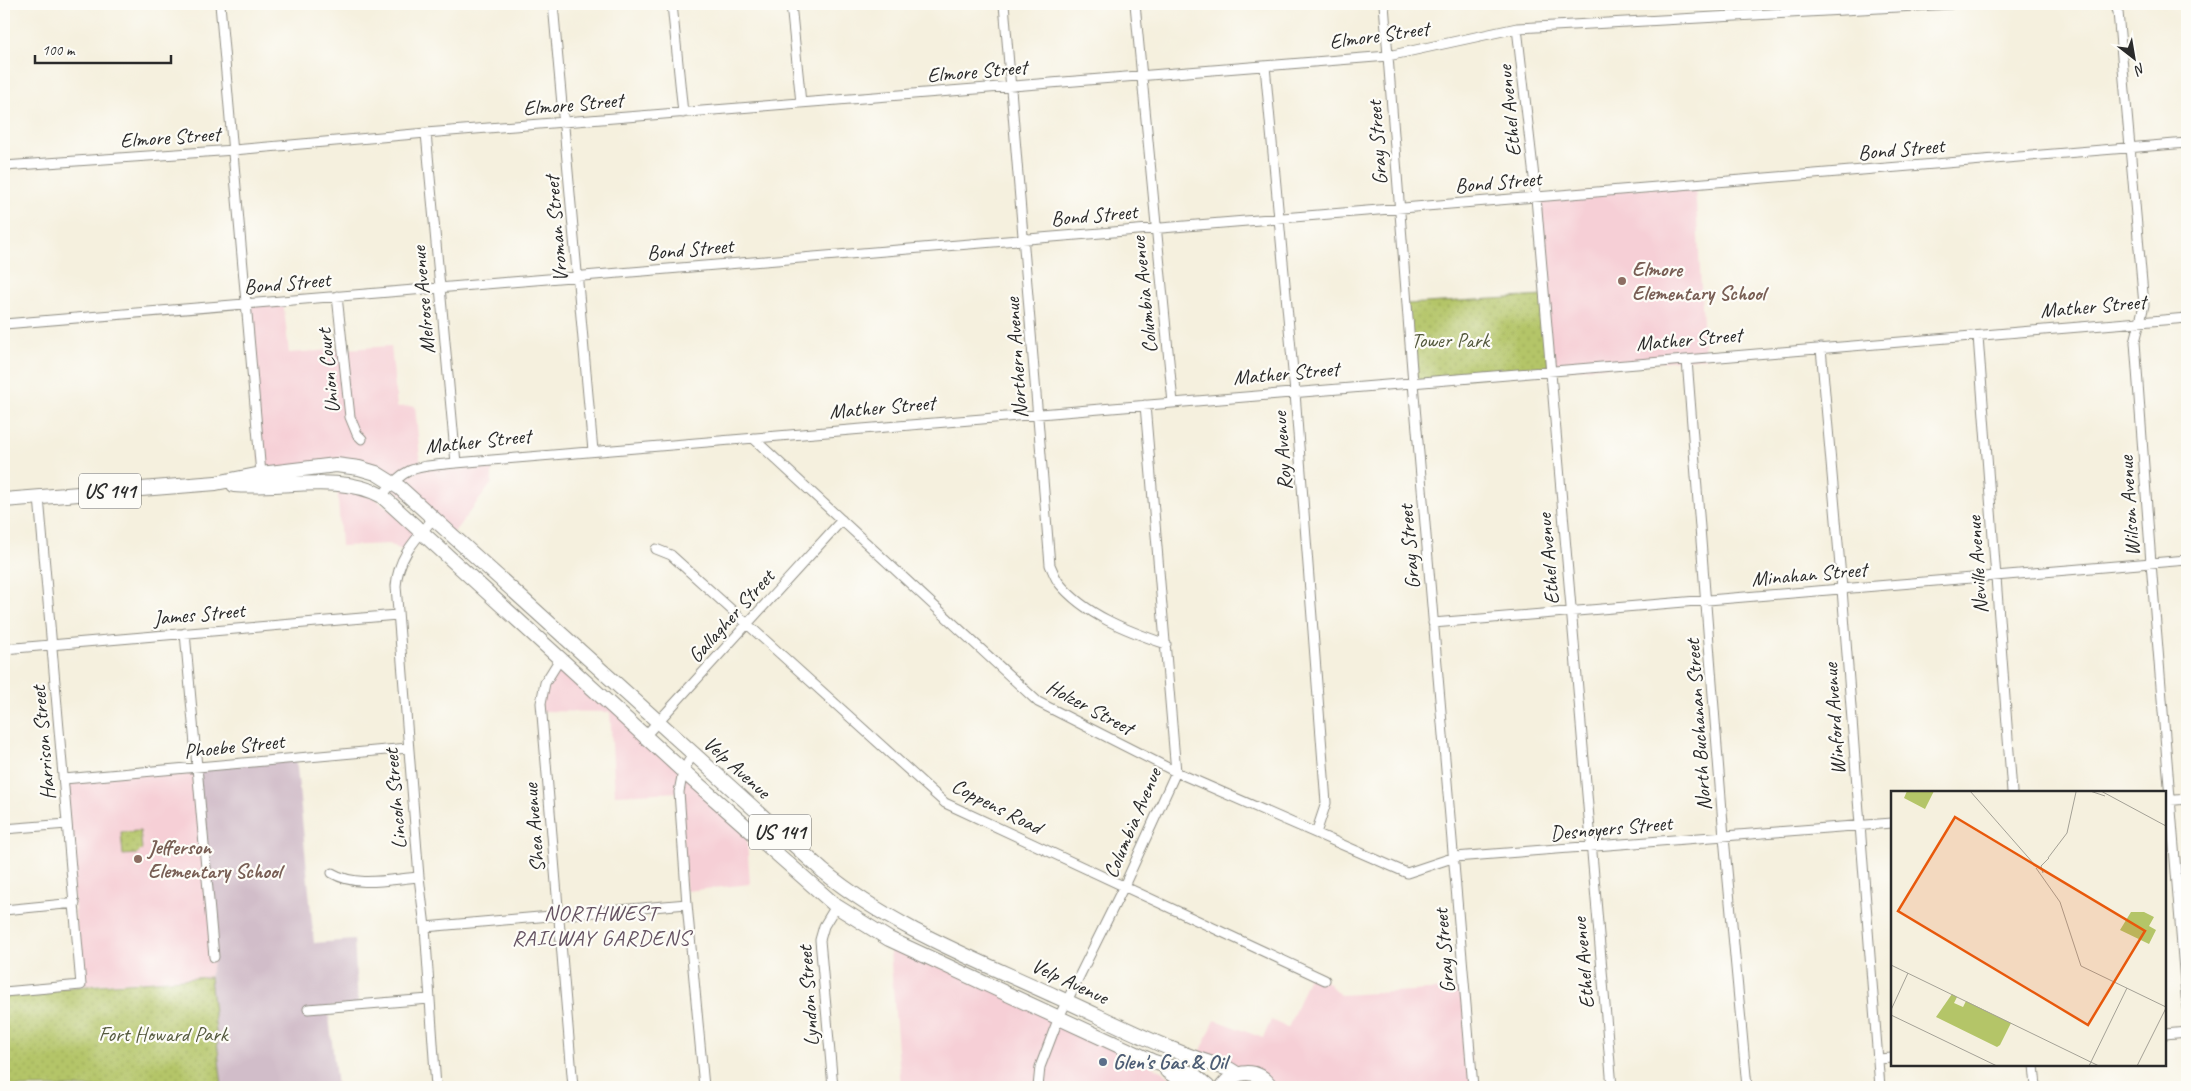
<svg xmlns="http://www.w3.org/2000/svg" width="2191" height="1091" font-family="Caveat,sans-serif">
<defs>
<pattern id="park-dots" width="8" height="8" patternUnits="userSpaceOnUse" patternTransform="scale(1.25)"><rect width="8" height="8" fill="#b4c568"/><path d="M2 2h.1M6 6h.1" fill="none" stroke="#9ba95a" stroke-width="1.8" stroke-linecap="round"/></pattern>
</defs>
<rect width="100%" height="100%" fill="#fdfcf7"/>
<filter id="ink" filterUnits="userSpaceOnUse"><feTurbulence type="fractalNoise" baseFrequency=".02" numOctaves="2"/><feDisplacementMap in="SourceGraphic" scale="10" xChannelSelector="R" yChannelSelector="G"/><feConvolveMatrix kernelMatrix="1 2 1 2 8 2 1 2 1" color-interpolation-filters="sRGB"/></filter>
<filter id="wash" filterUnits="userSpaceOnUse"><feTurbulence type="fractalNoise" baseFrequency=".0096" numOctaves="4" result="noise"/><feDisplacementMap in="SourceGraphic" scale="20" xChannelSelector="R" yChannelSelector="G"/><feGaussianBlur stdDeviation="1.12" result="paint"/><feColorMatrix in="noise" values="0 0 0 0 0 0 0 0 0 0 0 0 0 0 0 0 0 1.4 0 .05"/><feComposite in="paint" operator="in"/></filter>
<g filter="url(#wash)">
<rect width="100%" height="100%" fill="#f5f0de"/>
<path fill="#f6cfd6" d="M1695,184l10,174 -156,13 -13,-174z
M283,300l6,53 102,-7 6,61 18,-1 6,61 71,-7v23l-41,53 -30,-29 -62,-39 -98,6 -14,-170z
M337,484l22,3 63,45 -16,20 -17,-8 -48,2z
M560,659l190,171 -3,11 3,43 -64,7 -7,-99 -64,3 -5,-83 -69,-1v-8z
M197,768l17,189 -4,20 -129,8 -17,-206z
M889,939l170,78 132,70h-290z
M1310,974l15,6 15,15 125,-7 8,99h-202l-74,-28 18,-39 48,18 8,-18 17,8z"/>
<path fill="#d1bdc9" d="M296,757l18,186 40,-3 4,65 -30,2 9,80h-115l-12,-110 4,-20 -17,-189z"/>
<path fill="url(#park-dots)" stroke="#70784a" d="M1544,296l5,75 -136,12 -6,-79z
M140,831l2,18 -5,5 -14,1 -2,-23z
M210,977l12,110h-218v-95z"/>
</g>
<g filter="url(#ink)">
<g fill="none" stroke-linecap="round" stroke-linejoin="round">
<g stroke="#908e84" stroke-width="11">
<path id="street" d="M220,4l41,470
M553,4l40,447
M672,4l11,109
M791,4l10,99
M1004,4l46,561c3,6 5,13 9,18 26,32 69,48 107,61
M1135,4l38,399
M1384,4l29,379 60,704
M2115,4l3,8 26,293 -9,37 16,221 36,445
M1517,28l18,158 77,901
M1265,66l30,327 31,410 -10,30
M426,133l30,330
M4,166l230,-16 192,-17 962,-77 129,-28 434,-24
M337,296l13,121 7,17 5,5
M4,324l2183,-181
M1978,336l34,456
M1821,348l21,241 38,498
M1687,360l37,477 23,250
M753,438l285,264 138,70 231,101 48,-16 437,-34
M382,496c24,-32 36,-29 74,-33l1731,-145
M433,519c-18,21 -35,38 -37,67l23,291 6,50 11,160
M656,549l15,6 274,248 380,177
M1433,623l754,-63
M185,633l29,324
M4,649l393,-34
M560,659l-15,24 -4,20 32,384
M645,736l197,-216
M693,754l-10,17 -4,21 8,112 17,183
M64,779l344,-31
M2165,801l22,-2
M4,829l63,-5
M332,873c25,15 59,6 87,4
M4,910l71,-7
M425,927l262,-23
M4,992l77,-7 -42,-488
M308,1009l121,-10
M2165,1034l22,-2
M1878,1059l14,-1
M2034,1065l2,22
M833,1087l-13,-147 4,-14 12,-20
M1038,1087l2,-20 19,-50 65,-131 52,-114 -31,-367"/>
</g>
<g stroke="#908e84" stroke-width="16">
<path id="primary" d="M234,485c46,4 107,-12 148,11l301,275 153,135 53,33 265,123 39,12 15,13
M4,500l212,-17 45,-9 75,-9 23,3 17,5 24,15 423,383c68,56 152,88 232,125 58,26 113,56 174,73l8,5
M1167,1071l24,16
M1222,1087c13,-18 36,-19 49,0"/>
</g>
<use href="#street" stroke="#fff" stroke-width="9"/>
<use href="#primary" stroke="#fff" stroke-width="14"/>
</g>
</g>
<g fill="#8d6e63" stroke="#fdfcf7" stroke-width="2">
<circle cx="1622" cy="281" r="5"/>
<circle cx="138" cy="859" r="5"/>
</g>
<circle fill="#5c6f8a" stroke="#fdfcf7" stroke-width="2" cx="1103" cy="1062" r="5"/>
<g text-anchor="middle" stroke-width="4.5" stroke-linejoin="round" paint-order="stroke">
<g fill="#fdfcf7" stroke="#6a6a68" stroke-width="1">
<rect x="79" y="473.5" width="62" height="35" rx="4"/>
<rect x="749" y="814.5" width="62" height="35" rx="4"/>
</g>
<g font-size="20" font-weight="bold" fill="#2b2b2b">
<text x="110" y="498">US 141</text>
<text x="780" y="839">US 141</text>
</g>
<g font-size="21" fill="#2b2b2b" stroke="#fdfcf7">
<text transform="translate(1379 35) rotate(-8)" y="7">Elmore Street</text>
<text transform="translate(977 71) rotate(-5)" y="7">Elmore Street</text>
<text transform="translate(573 104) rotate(-5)" y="7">Elmore Street</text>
<text transform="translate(1509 111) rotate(-96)" y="7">Ethel Avenue</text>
<text transform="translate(170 137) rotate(-4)" y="7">Elmore Street</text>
<text transform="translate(1377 143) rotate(-94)" y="7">Gray Street</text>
<text transform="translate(1901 149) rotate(-5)" y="7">Bond Street</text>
<text transform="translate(1498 182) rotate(-5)" y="7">Bond Street</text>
<text transform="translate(1094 215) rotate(-5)" y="7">Bond Street</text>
<text transform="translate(556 229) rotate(-95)" y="7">Vroman Street</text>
<text transform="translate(690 249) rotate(-5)" y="7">Bond Street</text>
<text transform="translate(287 283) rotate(-5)" y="7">Bond Street</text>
<text transform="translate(1144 295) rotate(-96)" y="7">Columbia Avenue</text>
<text transform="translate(423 300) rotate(-95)" y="7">Melrose Avenue</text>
<text transform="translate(2093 306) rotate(-5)" y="7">Mather Street</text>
<text transform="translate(1689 339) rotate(-5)" y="7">Mather Street</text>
<text transform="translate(1016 358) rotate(-94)" y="7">Northern Avenue</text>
<text transform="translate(328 371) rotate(-96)" y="7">Union Court</text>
<text transform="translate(1286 373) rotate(-5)" y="7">Mather Street</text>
<text transform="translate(882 407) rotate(-5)" y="7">Mather Street</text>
<text transform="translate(478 441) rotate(-6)" y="7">Mather Street</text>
<text transform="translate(1282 451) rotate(-94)" y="7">Roy Avenue</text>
<text transform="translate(2129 506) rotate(-94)" y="7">Wilson Avenue</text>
<text transform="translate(1409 547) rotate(-95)" y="7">Gray Street</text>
<text transform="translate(1548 559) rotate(-95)" y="7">Ethel Avenue</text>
<text transform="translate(1977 565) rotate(-94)" y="7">Neville Avenue</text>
<text transform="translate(1809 574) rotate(-5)" y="7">Minahan Street</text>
<text transform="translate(199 614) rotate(-5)" y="7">James Street</text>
<text transform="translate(731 616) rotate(-48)" y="7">Gallagher Street</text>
<text transform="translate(1090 707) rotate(28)" y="7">Holzer Street</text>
<text transform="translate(1834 719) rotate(-94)" y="7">Winford Avenue</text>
<text transform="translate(1698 725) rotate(-94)" y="7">North Buchanan Street</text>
<text transform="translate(43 743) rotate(-95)" y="7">Harrison Street</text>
<text transform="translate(234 746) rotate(-6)" y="7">Phoebe Street</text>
<text transform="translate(737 767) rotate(42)" y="7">Velp Avenue</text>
<text transform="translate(395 799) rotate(-95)" y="7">Lincoln Street</text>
<text transform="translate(997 806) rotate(27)" y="7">Coppens Road</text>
<text transform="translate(1132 823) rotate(-67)" y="7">Columbia Avenue</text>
<text transform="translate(534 828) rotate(-95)" y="7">Shea Avenue</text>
<text transform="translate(1611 828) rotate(-5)" y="7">Desnoyers Street</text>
<text transform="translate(1444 951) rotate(-95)" y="7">Gray Street</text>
<text transform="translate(1583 963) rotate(-95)" y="7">Ethel Avenue</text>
<text transform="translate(1070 981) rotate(25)" y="7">Velp Avenue</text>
<text transform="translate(808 996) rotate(-94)" y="7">Lyndon Street</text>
</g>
<g font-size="21" font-weight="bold" fill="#785e54" stroke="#fdfcf7" text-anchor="start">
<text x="1632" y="276">Elmore<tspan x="1632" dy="24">Elementary School</tspan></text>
<text x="148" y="854">Jefferson<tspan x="148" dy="24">Elementary School</tspan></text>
</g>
<g font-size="21" fill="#54593d" stroke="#fdfcf7">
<text x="1450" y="347">Tower Park</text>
<text x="163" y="1041">Fort Howard Park</text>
</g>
<g font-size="21" font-weight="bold" fill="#4e5e75" stroke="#fdfcf7" text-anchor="start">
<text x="1113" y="1069">Glen's Gas &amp; Oil</text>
</g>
<g font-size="22" letter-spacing="1" fill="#655362" stroke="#fdfcf7">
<text x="601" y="920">NORTHWEST<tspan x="601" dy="25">RAILWAY GARDENS</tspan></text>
</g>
</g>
<g transform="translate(1891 791)">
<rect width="275" height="275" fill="#f5f0de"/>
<path d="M16,0h27l-9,18 -21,-11zM240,121h13l10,5 -5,9 7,4 -7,14 -29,-14zM61,203l5,3 -3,6 9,4 3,-6 45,22 -11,22 -3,2 -61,-30z" fill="#b4c568"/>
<path fill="none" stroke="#a4a196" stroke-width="1" d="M79,0l64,73M199,0l15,5M210,0l65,35M157,67l19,-25 9,-41M145,77l24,34 21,64 85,41M152,82l-2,-7 8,-8M0,174l208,101M0,219l17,-37M0,224l106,51M198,275l38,-78M246,275l29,-58"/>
<path fill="#e8590c" fill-opacity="0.15" stroke="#e8590c" stroke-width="2.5" d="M64,26l190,114 -57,94 -190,-114z"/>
<rect width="275" height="275" fill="none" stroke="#2b2b2b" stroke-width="2.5"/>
</g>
<rect width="2191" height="1091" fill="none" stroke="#fdfcf7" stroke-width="20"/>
<g transform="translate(2134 58) rotate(149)" stroke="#fdfcf7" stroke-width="4" paint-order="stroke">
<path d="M0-4L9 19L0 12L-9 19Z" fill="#2b2b2b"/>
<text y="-8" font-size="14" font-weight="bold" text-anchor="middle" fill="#2b2b2b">N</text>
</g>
<path d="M35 55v8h136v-8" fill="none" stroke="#2b2b2b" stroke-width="2.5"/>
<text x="42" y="55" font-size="15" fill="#2b2b2b" stroke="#fdfcf7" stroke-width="4" paint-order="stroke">100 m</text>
</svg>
